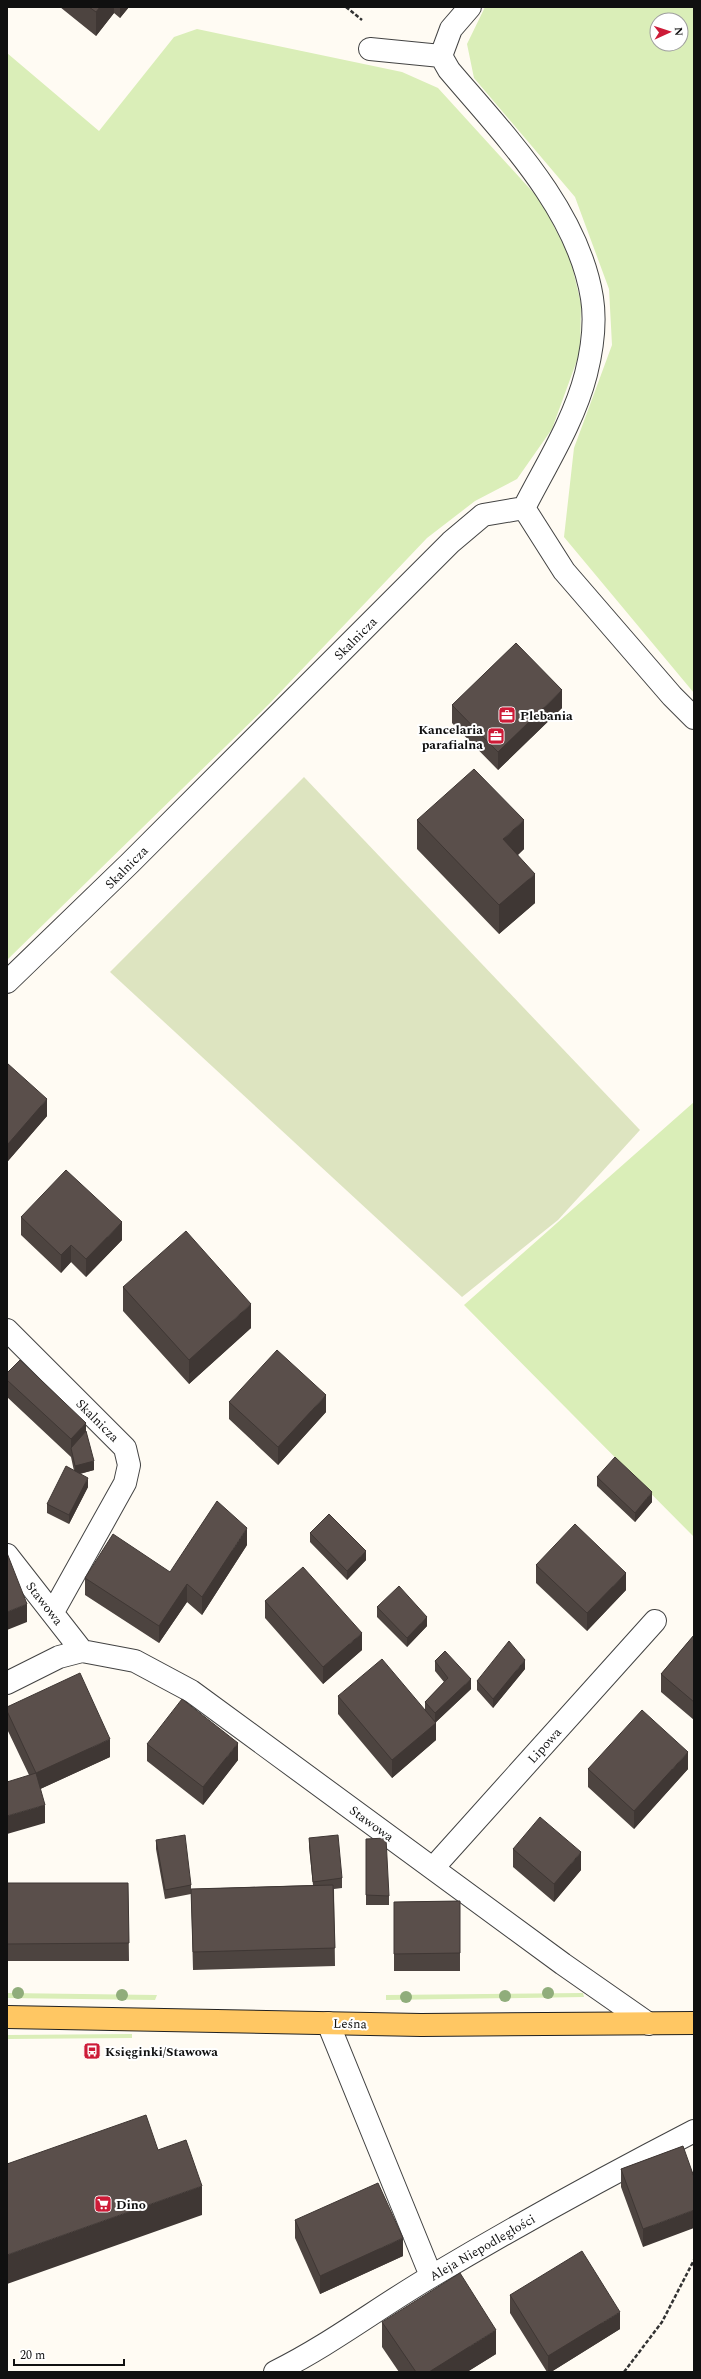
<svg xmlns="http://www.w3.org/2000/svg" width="701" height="2379" font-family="Spectral,serif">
<rect width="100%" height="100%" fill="#fffbf3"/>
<path fill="#daeeb8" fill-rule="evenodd" d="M485,7h209v686l-130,-156 10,-89 38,-103 -3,-56 -34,-92 -101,-119 -7,-34zM657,20h24v24h-24z
M197,29l205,43 36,16 103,113 29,56 11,47 -1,48 -28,77 -35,50 -42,22 -48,37 -158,166 -262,256v-907l92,78 75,-94z
M694,1102v435l-230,-232z
M7,1993l150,2 -2,5 -148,-2z
M583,1993l1,4 -198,3v-5z
M132,2034v4l-125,1v-4z"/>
<path fill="#dde4c0" d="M304,777l336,353 -82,90 -96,77 -352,-325z"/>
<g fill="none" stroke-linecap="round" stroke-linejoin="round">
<g stroke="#434343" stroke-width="24">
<path id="minor" d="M470,7l-19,22 -10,27 8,14c56,66 129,140 143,228 4,25 0,52 -6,76 -12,47 -40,91 -62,134
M370,49l71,7
M524,508l40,63 108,125 22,22
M7,982l123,-119 321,-321 32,-27 41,-7
M7,1330l118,118 4,17 -4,18 -72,129
M7,1555l75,96
M7,1683l52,-26 23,-6 53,10 56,30 372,273 86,60
M433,1868l222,-247
M328,2023l103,253
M275,2372c55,-27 104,-65 157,-96 86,-51 173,-99 262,-145"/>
</g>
<g stroke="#212121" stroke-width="24">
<path id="major" d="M7,2017l414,8 273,-2"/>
</g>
<path stroke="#323232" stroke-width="2.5" stroke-dasharray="4 2" stroke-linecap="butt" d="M346,7l16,13
M624,2372l38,-50 32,-62"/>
<use href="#minor" stroke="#fff" stroke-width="22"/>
<use href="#major" stroke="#ffc763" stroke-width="22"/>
</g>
<g fill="#90ad7b">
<circle cx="18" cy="1993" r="6"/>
<circle cx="548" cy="1993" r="6"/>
<circle cx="122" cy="1995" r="6"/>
<circle cx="505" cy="1996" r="6"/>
<circle cx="406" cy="1997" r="6"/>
</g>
<path fill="#4d4440" d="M60,7h69l-9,11 -6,-5 -18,23z
M452,705l110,3 -64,62 -46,-47z
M417,820l107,29 -6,6 17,48 -36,31 -82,-85z
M7,1063l40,53 -39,45h-1z
M21,1217l101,23 -36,37 -15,-15 -10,11 -40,-38z
M123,1287l128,41 -62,56 -66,-73z
M7,1373l79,58 8,39 -14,4 8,13 -19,37 -22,-11v-9l27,-33 -3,-14 -64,-60z
M229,1402l97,10 -48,53 -49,-46z
M597,1477l55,25 -17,20 -38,-36z
M310,1533l56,27 -19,20 -37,-38z
M247,1545l-45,70 -15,-13 -28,41 -74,-48v-17l85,-6z
M536,1565l90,25 -39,41 -51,-48z
M265,1601l97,49 -39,34 -58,-66z
M377,1607l50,19 -20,21 -30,-30z
M694,1635v85l-33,-28v-18z
M435,1661l36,28 -35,33v18l-44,38 -54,-64v-18l87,14v-8l19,-20 -9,-11z
M525,1669l-32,39 -16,-18v-9z
M7,1707l103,50 -70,32 5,34 -16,-48 -22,-46z
M147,1744l91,16 -35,45 -56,-44z
M588,1769h100l-54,60 -46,-42z
M309,1838l33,40v10l-8,1 1,77 -142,4 -2,-81 122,-4 -4,-38z
M366,1839l23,57v9h-23z
M156,1840l35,45v9l-26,5 -9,-50z
M513,1849l68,21 -27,32 -41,-35z
M7,1883h121l1,78h-122z
M460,1901v70h-66v-69z
M683,2146l-40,101 -22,-60v-18z
M295,2220l108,36 -83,38 -25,-56z
M510,2295l110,34 -69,43h-4l-37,-59z
M382,2322l114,32 -29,18h-68l-17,-25z"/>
<path fill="#3f3734" d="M100,7h14v6l-18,23v-24z
M120,7h9l-9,11z
M562,690v18l-64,62v-18z
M524,820v29l-21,19v-29z
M535,874v29l-36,31v-29z
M47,1099v17l-39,45v-17z
M122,1222v18l-36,37v-18z
M71,1245v17l-10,11v-18z
M251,1304v24l-62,56v-24z
M326,1395v17l-48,53v-18z
M86,1423v17l-15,8v-9z
M94,1461v9l-19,5v-9z
M88,1478v9l-19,37v-9z
M652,1492v10l-17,20v-9z
M247,1528v17l-45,70v-18z
M366,1551v9l-19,20v-9z
M626,1573v17l-39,41v-18z
M187,1584v18l-28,41v-17z
M27,1604v18l-20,8v-18z
M427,1617v9l-20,21v-9z
M362,1633v17l-39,34v-17z
M525,1660v9l-32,39v-9z
M471,1679v10l-36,34v-10z
M436,1723v17l-44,38v-18z
M110,1739v18l-74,34v-18z
M238,1743v17l-35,45v-18z
M688,1752v17l-54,60v-18z
M45,1805v18l-38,11v-18z
M581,1852v18l-27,32v-18z
M202,2186v29l-195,69v-29z
M694,2210v18l-51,19v-18z
M403,2238v18l-83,38v-18z
M620,2312v17l-69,43h-3v-16z
M496,2330v24l-29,18h-38z"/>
<path fill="#5a4f4b" stroke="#3f3734" d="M89,7h11l-4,5z
M516,643l46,47 -64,62 -46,-47z
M474,769l50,51 -21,19 32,35 -36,31 -82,-85z
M7,1063l40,36 -39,45 -1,-1z
M66,1170l56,52 -36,37 -15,-14 -10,10 -40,-38z
M186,1231l65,73 -62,56 -66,-73z
M277,1350l49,45 -48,52 -49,-45z
M20,1360l66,63 -15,16 -64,-59v-7z
M86,1431l8,30 -19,5 -4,-18z
M615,1457l37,35 -17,21 -38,-36z
M66,1466l22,12 -19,37 -22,-11z
M217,1501l30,27 -45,69 -15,-13 -28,42 -74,-48 28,-44 57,38z
M329,1514l37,37 -19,20 -37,-38z
M575,1524l51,49 -39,40 -51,-48z
M7,1553l20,51 -20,8z
M303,1567l59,66 -39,34 -58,-66z
M399,1586l28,31 -20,21 -30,-31z
M694,1635v67l-33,-28z
M509,1641l16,19 -32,39 -16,-18z
M445,1651l26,28 -36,34 -10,-11 23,-24 -13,-17z
M382,1659l54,64 -44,37 -54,-64z
M80,1673l30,66 -74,34 -29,-62v-4z
M182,1699l56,44 -35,44 -56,-43z
M642,1710l46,42 -54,59 -46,-42z
M36,1773l9,32 -38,11v-34z
M540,1817l41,35 -27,32 -41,-35z
M185,1835l6,50 -26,5 -9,-50z
M338,1835l4,43 -29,4 -4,-44z
M386,1838l3,58 -23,-1v-56z
M7,1883h121l1,60 -122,1z
M333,1885l2,63 -142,4 -2,-63z
M460,1901v52l-66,1v-52z
M146,2115l12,35 28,-10 16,46 -195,69v-91z
M683,2146l11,31v33l-51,19 -22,-60z
M378,2183l25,55 -83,38 -25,-56z
M582,2251l38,61 -72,44 -38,-61z
M460,2273l36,57 -67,42h-13l-34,-50z"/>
<defs>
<g id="office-square" transform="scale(0.9)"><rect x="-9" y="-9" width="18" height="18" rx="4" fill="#cd1b37" stroke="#fff"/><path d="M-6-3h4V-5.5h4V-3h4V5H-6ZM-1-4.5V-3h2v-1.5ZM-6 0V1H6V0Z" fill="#fff"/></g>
<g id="bus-square" transform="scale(0.9)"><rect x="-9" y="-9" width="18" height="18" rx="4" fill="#cd1b37" stroke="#fff"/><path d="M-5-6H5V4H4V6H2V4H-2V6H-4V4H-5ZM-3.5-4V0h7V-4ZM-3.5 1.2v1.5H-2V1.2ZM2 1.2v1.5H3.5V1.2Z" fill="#fff"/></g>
<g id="supermarket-square" transform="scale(0.9)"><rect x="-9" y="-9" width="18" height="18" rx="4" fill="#cd1b37" stroke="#fff"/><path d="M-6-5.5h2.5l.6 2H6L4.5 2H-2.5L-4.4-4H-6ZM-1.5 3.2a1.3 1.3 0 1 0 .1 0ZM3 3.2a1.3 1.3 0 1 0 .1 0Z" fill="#fff"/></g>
</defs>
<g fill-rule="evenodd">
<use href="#office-square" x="507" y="715"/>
<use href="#office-square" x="496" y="736"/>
<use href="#bus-square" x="92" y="2051"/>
<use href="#supermarket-square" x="103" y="2204"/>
</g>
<g text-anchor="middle" stroke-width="4" stroke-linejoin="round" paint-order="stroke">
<g font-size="13" fill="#101010" stroke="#fff">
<text transform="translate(355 638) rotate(-45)" y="5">Skalnicza</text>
<text transform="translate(126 867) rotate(-45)" y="5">Skalnicza</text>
<text transform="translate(98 1420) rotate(45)" y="5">Skalnicza</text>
<text transform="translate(45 1603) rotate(52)" y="5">Stawowa</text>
<text transform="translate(544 1745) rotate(-48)" y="5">Lipowa</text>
<text transform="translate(372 1823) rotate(36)" y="5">Stawowa</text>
<text transform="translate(350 2023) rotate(1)" y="5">Leśna</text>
<text transform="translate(482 2247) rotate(-30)" y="5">Aleja Niepodległości</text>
</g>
<g font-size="13" font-weight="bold" fill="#101010" stroke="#fff" text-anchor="start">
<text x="520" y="720">Plebania</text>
<text x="483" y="734" text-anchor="end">Kancelaria<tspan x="483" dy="15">parafialna</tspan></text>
<text x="105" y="2056">Księginki/Stawowa</text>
<text x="116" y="2209">Dino</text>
</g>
</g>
<rect width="701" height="2379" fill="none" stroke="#101010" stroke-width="16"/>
<g transform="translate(669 32) rotate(87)"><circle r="19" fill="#ffffff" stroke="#9f9f9f"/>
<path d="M0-3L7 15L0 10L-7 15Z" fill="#cd1b37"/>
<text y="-6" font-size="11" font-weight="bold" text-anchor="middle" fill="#101010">N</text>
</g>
<path d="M14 2359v6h110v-6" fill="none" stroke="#101010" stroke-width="2"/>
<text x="20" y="2359" font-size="12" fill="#101010" stroke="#ffffff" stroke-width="3" paint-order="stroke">20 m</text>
</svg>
